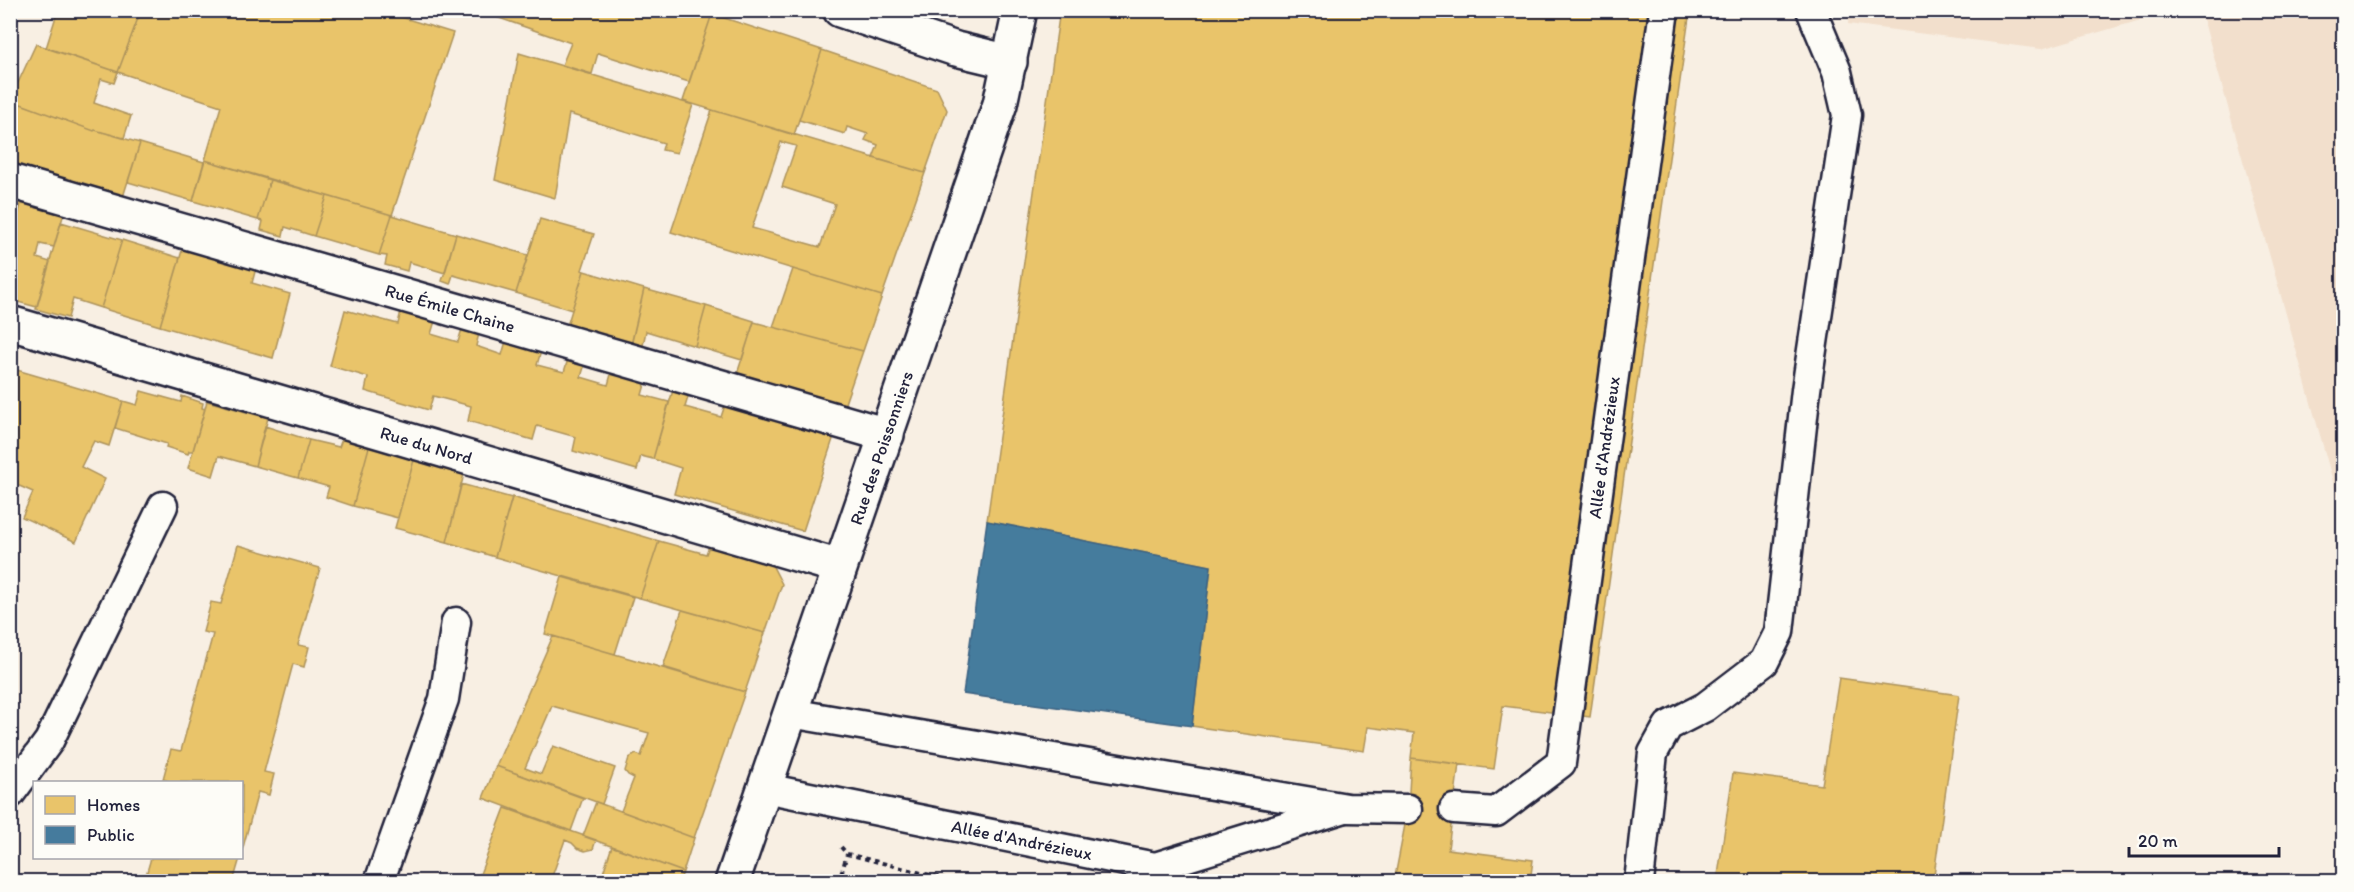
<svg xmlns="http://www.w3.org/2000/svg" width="2354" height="892" font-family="Itim,sans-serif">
<rect width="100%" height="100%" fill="#f8efe3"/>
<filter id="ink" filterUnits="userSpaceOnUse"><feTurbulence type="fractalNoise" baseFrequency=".0167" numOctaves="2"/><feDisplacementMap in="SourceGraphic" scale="12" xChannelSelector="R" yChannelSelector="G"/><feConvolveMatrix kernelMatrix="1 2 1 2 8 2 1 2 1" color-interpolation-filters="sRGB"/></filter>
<g filter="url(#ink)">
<path fill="#f2dfcc" d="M1850,10h322v1l-131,38 -193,-25z
M2201,11h142v508v-2z"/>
<path fill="#e9c46a" stroke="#ad935c" stroke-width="1.5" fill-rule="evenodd" d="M58,10h83l-23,62 -72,-24z
M141,10h237l75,23 -61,182 -187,-55 16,-54 -103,-34z
M700,10l12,4 -23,68 -91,-29 -6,21 -30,-9 9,-22 -92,-32z
M1060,10h630l-100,707 -87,-11 -9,63 -83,-11 3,-25 -46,-6 -4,24 -172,-25 19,-160 -224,-45z
M712,14l110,36 -28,85 -111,-34z
M36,44l82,28 -4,11 -13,-4 -7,24 37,13 -7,22 -29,-8 -1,1 -84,-31z
M822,50l115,39 10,21 -22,63 -52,-15 5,-13 -13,-5 3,-6 -21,-7 -2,7 -46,-14z
M519,53l174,52 -16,48 -15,-3 2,-7 -95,-29 -14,84 -60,-18z
M10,100l84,31 1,-1 45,13 -18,57 -112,-32z
M712,110l213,63 -43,123 -211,-64zM781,142l15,4 -14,41 53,17 -15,43 -68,-19z
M140,143l64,19 -11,39 -65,-19z
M205,160l65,20 -12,40 -65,-19z
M270,180l57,16 -13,40 -29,-9 -2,9 -22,-6 2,-9 -5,-1z
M327,196l65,19 -13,40 -65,-19z
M10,198l12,3 -10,35h-2z
M22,201l42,12 -10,34 -14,-3 -3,14 13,4 -13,45 -27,-7v-59z
M392,215l64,19 -11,39 -36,-11 -2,9 -22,-6 2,-9 -8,-1z
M540,219l54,15 -12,36 2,1 -12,39 -56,-17z
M61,222l61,18 -21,68 -28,-9 -5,19 -32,-9z
M456,234l72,21 -12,38 -63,-18 -3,9 -8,-3z
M122,240l58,18 -20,68 -59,-18z
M183,247l73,21 -4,15 38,11 -17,64 -113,-32z
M793,269l89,27 -19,55 -90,-24z
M584,271l60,18 -13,56 -64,-19z
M644,289l62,17 -11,40 -49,-15 -4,19 -11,-4z
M706,306l48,15 -12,39 -47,-14z
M345,310l53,14 3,-13 34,10 -4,13 27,8 4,-13 17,4 -3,13 26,9 4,-14 35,10 -4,14 27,7 4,-13 17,5 -4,13 27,8 4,-14 34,10 -4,14 27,7 -16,57 -12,-3 -4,14 -64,-19 3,-14 -39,-11 -4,14 -65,-19 3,-15 -38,-10 -4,14 -64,-19 3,-14 -38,-11z
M754,322l109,29 -20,58 -107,-32z
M10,368l113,33 -14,45 -15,-5 -13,26 24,12 -29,63 -54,-25 11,-25 -23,-10z
M673,390l16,4 -4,13 36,10 4,-12 109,31 -31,95 -129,-37 7,-26 -28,-9z
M141,391l40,11 1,-6 21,7 -1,5 3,1 -12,42h-4l-1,3 -22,-7 1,-3 -52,-16 8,-27 14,4z
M207,401l61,17 -13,48 -36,-10 -6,20 -25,-8z
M265,426l44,14 -11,38 -43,-12z
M342,439l27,8 -16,59 -27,-9 3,-10 -31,-9 11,-38 30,7z
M369,447l45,13 -16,58 -45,-12z
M414,460l50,14 -17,68 -52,-14z
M461,484l51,14 -17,59 -48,-15z
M512,497l147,44 -19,57 -145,-41z
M659,541l47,13 3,-8 62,17 11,21 -17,49 -125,-35z
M238,545l82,23 -22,77 11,2 -5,20 -11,-3 -29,108 10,2 -5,21 -11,-3 -16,59v-69h-70l-9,-3 8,-30 10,2 32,-117 -10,-2 8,-30 10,2z
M562,577l71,20 -18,57 -70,-20z
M682,610l83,23 -20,59 -82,-25z
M553,636l192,56 -51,146 -73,-27 13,-33 -6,-3 -3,-4 4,-13 7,-4 5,2 8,-23 -97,-27 -27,62 16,6 12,-28 62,22 -13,36 -106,-38z
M1839,678l120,17 -26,187h-216l16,-109 89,12z
M1411,758l48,6 -11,85 85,11 -3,22h-136l14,-73z
M496,766l87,32 -12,33 -88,-33z
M596,802l98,36 -11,34 -100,-36z
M505,808l91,32 -3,9 -8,2 -8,-3 -5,-5 -7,-3 -15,42h-73z
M612,846l71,26 -4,10h-79z
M151,858h89l-7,24h-89z"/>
<path fill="#457b9d" stroke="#3a6080" stroke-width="1.5" d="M987,521l224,45 -19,160 -229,-32z"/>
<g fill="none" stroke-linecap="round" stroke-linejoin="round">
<g stroke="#22223b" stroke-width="33">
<g id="lane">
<path d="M790,713l557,95 61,1"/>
<path id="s1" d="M765,788l390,79 187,-58"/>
<path d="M10,794l39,-53 114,-235"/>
<path id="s2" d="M1454,809l42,3 65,-49 103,-753"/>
<path d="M379,882l65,-183 12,-77"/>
<path d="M1639,882l14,-129 15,-27 37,-19 59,-45 15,-30 27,-242 41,-275 -10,-43 -26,-62"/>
</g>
</g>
<g stroke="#22223b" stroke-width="38">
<g id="street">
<path d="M840,10l116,39 54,13"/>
<path id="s3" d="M10,181l877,254"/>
<path id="s4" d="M10,323l830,244"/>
</g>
</g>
<g stroke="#22223b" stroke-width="38">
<g id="secondary">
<path id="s5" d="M732,882l268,-778 20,-94"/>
</g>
</g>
<path stroke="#22223b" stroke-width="4" stroke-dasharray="4.5 4.5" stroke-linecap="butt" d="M841,847l6,7 110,28
M839,882l8,-28"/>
<use href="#lane" stroke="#fdfcf7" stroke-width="28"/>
<use href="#street" stroke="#fdfcf7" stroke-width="33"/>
<use href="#secondary" stroke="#fdfcf7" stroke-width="33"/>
</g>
</g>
<g text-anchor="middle" stroke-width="6" stroke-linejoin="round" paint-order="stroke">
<g font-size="18" fill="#22223b" stroke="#fdfcf7">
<text dy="6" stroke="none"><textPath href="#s3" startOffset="458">Rue Émile Chaine</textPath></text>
<text dy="6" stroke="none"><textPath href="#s4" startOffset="434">Rue du Nord</textPath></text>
<text dy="6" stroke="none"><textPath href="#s5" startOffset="459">Rue des Poissonniers</textPath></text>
<text dy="6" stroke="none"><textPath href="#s2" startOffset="442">Allée d'Andrézieux</textPath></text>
<text dy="6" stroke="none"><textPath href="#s1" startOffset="262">Allée d'Andrézieux</textPath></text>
</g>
</g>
<rect width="2354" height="892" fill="none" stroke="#fdfcf7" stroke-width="36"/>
<rect x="18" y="18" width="2318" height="856" fill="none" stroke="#22223b" stroke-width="2" filter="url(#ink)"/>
<rect x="33" y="781" width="210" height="78" fill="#fdfcf7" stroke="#a5a5ac" stroke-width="1.5"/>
<rect x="45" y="796" width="30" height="18" fill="#e9c46a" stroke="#a5a5ac" stroke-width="1.5"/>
<text x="87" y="811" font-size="18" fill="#22223b">Homes</text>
<rect x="45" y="826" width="30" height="18" fill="#457b9d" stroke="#a5a5ac" stroke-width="1.5"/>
<text x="87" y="841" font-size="18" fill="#22223b">Public</text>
<path d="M2129 847v9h150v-9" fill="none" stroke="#22223b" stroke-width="3"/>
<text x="2138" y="847" font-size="18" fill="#22223b" stroke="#fdfcf7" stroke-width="4.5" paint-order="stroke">20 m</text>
</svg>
